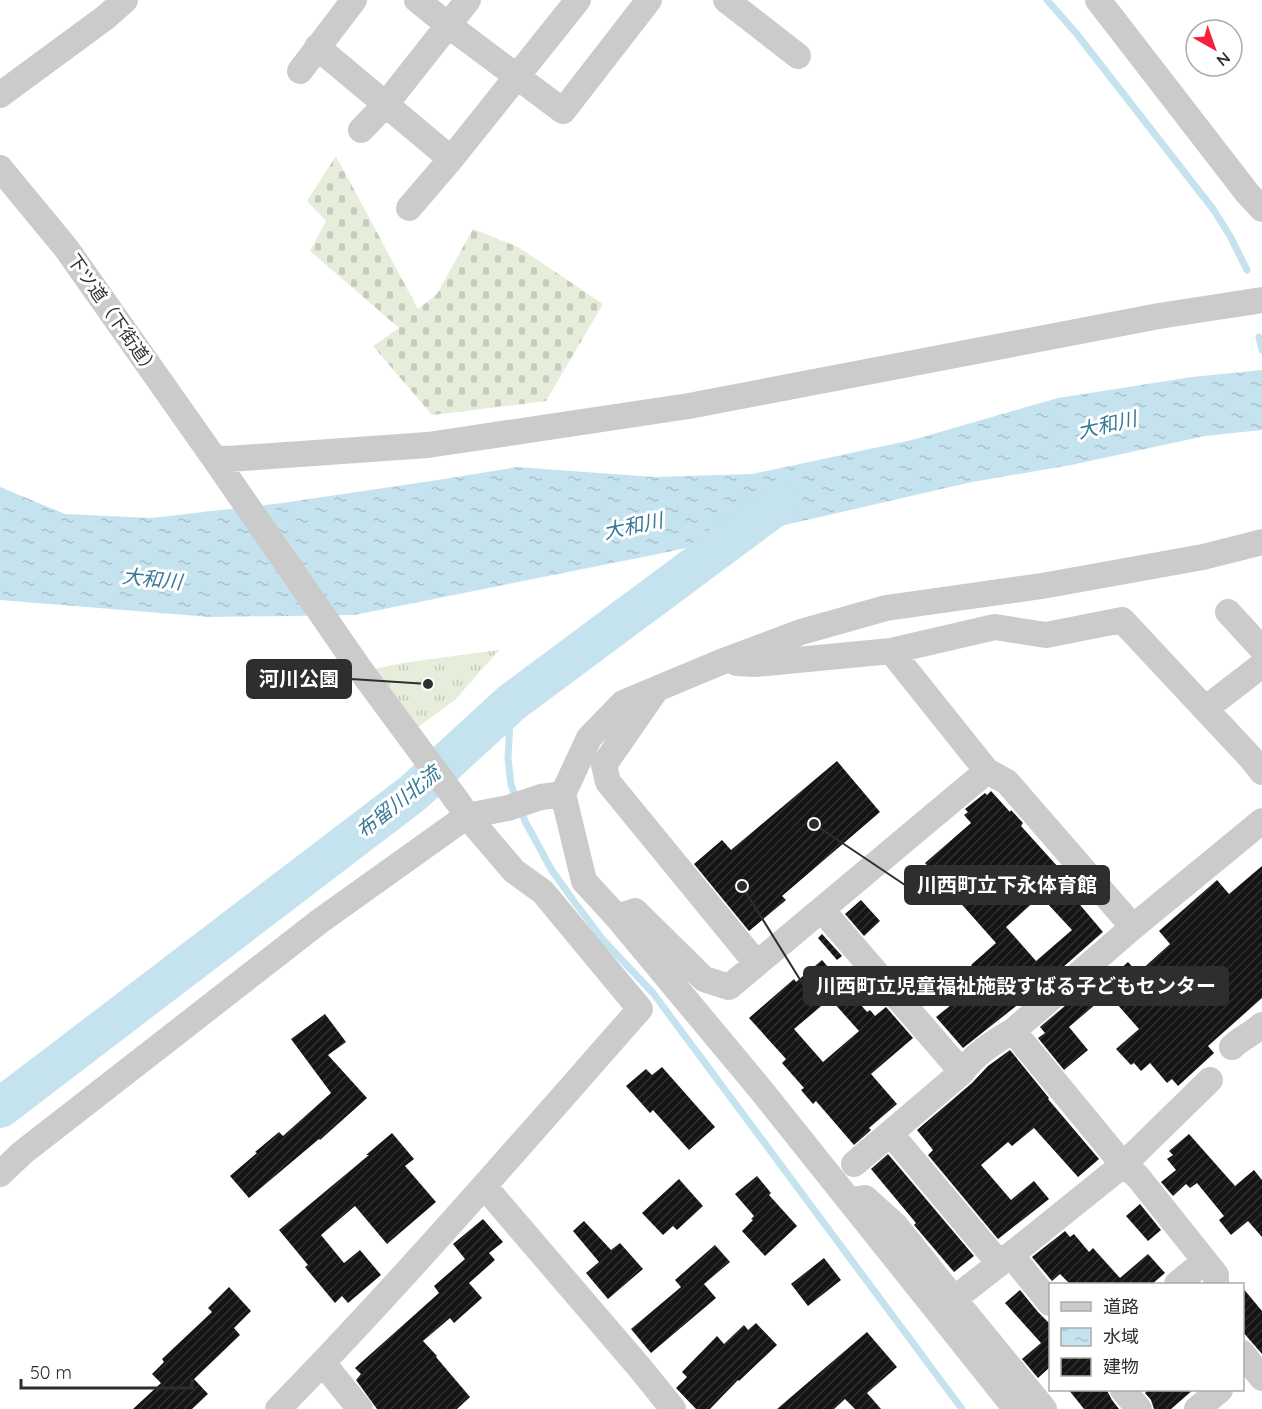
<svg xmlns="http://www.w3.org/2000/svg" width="1262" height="1409" font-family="Quicksand,'Noto Sans JP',sans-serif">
<defs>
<pattern id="grass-tufts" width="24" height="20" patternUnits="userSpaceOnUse" patternTransform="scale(1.5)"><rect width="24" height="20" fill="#e6eddb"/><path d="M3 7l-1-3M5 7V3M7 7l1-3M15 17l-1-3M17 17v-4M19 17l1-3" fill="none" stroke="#c6ccbc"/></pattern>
<pattern id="cemetery-stones" width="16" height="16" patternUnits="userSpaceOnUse" patternTransform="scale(1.5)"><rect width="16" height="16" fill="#e6eddb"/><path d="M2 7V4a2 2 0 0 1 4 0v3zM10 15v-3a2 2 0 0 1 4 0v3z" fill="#c6ccbc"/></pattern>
<pattern id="water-ripples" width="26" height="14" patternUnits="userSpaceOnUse" patternTransform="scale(1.5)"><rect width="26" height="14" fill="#c5e2ef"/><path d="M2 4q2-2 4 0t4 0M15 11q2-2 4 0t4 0" fill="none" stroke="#aac2cd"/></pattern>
<pattern id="building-hatch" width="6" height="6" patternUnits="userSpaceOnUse" patternTransform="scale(1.5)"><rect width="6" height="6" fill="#151515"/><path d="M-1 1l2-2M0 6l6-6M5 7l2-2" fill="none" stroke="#2f2f2f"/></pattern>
</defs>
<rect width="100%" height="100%" fill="#fff"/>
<path fill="url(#grass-tufts)" d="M499,650l-44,50 -37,27 -43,-58 27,-6z"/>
<path fill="url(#cemetery-stones)" d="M336,156l82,153 19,-15 36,-65 45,18 85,57 -57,97 -114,14 -59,-69 26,-18 -89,-77 16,-30 -19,-20z"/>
<path fill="url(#water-ripples)" d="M1262,370v60l-57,6 -134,29 -99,17 -304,70 -314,63 -144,2 -210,-17v-113l65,27 86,4 131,-15 156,-23 79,-13 137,10 98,-3 160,-34 146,-42 134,-21z"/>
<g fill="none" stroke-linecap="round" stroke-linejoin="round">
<path stroke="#c5e2ef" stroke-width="7" d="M1047,0l29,33 137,176 17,27 17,34
M1259,337l3,13
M511,703l-3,55 3,27 14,36 26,48 22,31 31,41 49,52 309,416"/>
<path stroke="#c5e2ef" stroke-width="40" d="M0,1108l413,-315 98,-90 269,-200"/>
</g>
<path fill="url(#building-hatch)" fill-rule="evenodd" d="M837,761l43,51 -98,84 4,4 -37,31 -55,-67 28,-24 9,10z
M991,791l19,21 1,-2 12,13 -2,3 37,41 2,-1 12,13 -8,7 39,46 -82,72 -1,-1 -57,45 -27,-31 15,-12 -1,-1 31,-27 -10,-12 25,-22 -71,-80 46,-40 -7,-8 4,-3 -3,-3 20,-16 2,2zM1038,898l6,6 2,-2 26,28 -36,31 -30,-34z
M1262,866v132l-54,48 6,7 -36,33 -6,-7 -5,4 -17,-20 -9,8 -7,-8 -3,2 -15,-16 23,-20 -38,-43 27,-24 10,11 32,-29 -11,-13 58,-51 12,14z
M861,900l19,21 -16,15 -19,-22z
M822,934l20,22 -5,4 -19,-22z
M822,960l45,52 3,-2 5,6 11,-9 27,31 -42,36 26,30 -28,24 2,2 -17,15 -38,-44 -3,3 -12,-14 3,-2 -22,-25 4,-4 -37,-41 45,-39 2,3zM826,1002l3,3 4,-3 26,29 -36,31 -29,-33z
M1092,983l12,14 -35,30 19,23 -24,20 -26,-32 7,-5 -5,-6z
M325,1014l21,28 -18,13 39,43 -47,42 -1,-1 -70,59 -19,-22 27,-23 -2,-1 24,-20 4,4 48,-43 -40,-54z
M1010,1050l39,48 -1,1 51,60 -21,18 -44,-49 -22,18 -4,-4 -27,23 30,35 23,-19 15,18 -51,40 -70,-84 5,-5 -16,-20 55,-47 16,-17z
M662,1067l53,60 -26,23 -36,-40 -3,3 -24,-27 20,-17 6,6z
M392,1133l22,26 -9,7 31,36 -49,42 -32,-38 -34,29 23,28 16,-13 21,25 -33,28 -6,-7 -7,7 -30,-36 3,-2 -29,-35 90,-75h-3z
M1189,1134l46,52 19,-16 8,10v57l-14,-16 -17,14 -12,-15 5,-4 -27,-33 -7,5 -4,-4 -13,12 -12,-14 15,-12 -9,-11 6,-4 -4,-4z
M888,1154l86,102 -20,16 -40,-47 2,-2 -45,-54z
M757,1176l14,17 -2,2 28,31 -32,30 -23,-25 11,-11 -2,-1 3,-3 -19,-22z
M679,1179l24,27 -26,24 -4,-4 -10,9 -21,-22z
M1140,1204l21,26 -13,11 -22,-25z
M483,1219l20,23 -14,11 6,7 -26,23 13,15 -28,25 -4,-5 -27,23 14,15 -1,1 34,40 -13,12h-80l-21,-29 5,-6 -6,-6 84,-75 -5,-7 31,-27 -12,-15z
M584,1221l27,29 9,-7 23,26 -35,30 -22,-26 13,-11 -26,-31z
M1065,1231l5,6 4,-3 15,18 4,-4 27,30 28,-24 17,19 -13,11h-82l-10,-10 -8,7 -20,-24z
M715,1245l15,17 -26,22 12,14 -65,55 -20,-24 50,-42 -6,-7z
M824,1258l17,22 -33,26 -17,-22z
M229,1287l22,24 -17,17 6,7 -46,44 14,15 -16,15h-59l28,-26 -9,-9 12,-12 -2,-3 50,-47 -4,-4z
M1242,1287l20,24v43l-20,-23z
M1020,1290l18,22 12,12v43l-12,11 -16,-19 19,-16 -36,-40z
M756,1323l21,22 -38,36 -1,-1 -28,29h-14l-20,-21 11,-11 -5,-5 35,-36 7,8 20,-19 4,5z
M867,1332l30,35 -30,26 14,16h-26l-10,-10 -11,10h-57z
M1068,1389h38l6,11 7,9h-35z
M1148,1389h46l-23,20h-17l-3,-9 -6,-7z"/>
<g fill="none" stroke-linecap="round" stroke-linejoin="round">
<path stroke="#cbcbcb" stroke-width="26" d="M417,0l31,25 115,86 86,-111
M726,0l72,56
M1098,0l150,194 14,15
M317,47l134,112
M300,71l54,-71
M0,95l106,-78 19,-17
M361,130l25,-26 82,-104
M0,168l66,80 148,210 145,210 99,134 9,14 47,55 29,21 97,117c-119,135 -236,271 -362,400
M409,208l42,-49 127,-159
M214,458l15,1 199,-14 261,-39 470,-90 103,-16
M1228,612l34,37
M891,651l96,120 20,11 126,145
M737,663l18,1 136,-13 104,-24 51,8 76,-15 129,138 11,14
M656,690l-52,75 4,17 149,182
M1205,709l57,-44
M822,910l140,162
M617,917l18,-6 69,68 25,8 258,-216
M1013,1031l103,125 22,21 67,84 11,14v9
M1232,1047c9,-9 20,-13 30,-22
M890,1133l104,124 21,3 35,43
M854,1164l108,-92c11,-16 33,-31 51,-41l120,-104 129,-106
M0,1174l22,-21 298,-232 147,-105 41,-8 33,-11 22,-3
M484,1186l156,182 33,41
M858,1199l7,-1 31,28 58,73 90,110
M1177,1284l28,-23
M954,1299l63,-49 107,-86 86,-84
M1242,1353l20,25
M323,1363l37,46
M1123,1390l16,19
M1016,1409l-255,-319 -144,-173 -33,-36 -21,-87 26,-56 34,-35 98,-41 80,-30 85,-24 156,-22 161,-29 59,-15
M1197,1409l23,-19"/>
</g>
<g text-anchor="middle" stroke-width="6" stroke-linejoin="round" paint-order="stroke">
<g font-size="18" fill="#2e2e2e" stroke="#fff">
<text transform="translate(113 315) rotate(55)" y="6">下ツ道（下街道）</text>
</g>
<g font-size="20" font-style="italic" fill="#357998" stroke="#fff">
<text transform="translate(1107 425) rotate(-13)" y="7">大和川</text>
<text transform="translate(633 526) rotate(-12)" y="7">大和川</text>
<text transform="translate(152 579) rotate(6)" y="7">大和川</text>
<text transform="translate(398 802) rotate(-39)" y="7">布留川北流</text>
</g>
</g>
<path fill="none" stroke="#2e2e2e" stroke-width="2" d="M428 684L351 679M814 824L905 885M742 886L804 986"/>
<g fill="#2e2e2e" stroke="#fff" stroke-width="2">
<circle cx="428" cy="684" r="6"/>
<circle cx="814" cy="824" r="6"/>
<circle cx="742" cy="886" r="6"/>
</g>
<g fill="#2e2e2e" stroke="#2e2e2e" stroke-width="2">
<rect x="247" y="660" width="104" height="38" rx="6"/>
<rect x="905" y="866" width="204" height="38" rx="6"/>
<rect x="804" y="967" width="424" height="38" rx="6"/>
</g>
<g font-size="20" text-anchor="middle" font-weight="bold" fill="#fff">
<text x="299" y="686">河川公園</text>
<text x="1007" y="892">川西町立下永体育館</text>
<text x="1016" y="993">川西町立児童福祉施設すばる子どもセンター</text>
</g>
<rect x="1049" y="1283" width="195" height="108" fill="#ffffff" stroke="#ababab" stroke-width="1.5"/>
<rect x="1061" y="1302" width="30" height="9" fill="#cbcbcb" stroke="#ababab" stroke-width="1.5"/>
<text x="1103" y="1313" font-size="18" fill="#2e2e2e">道路</text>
<rect x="1061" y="1328" width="30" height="18" fill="url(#water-ripples)" stroke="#ababab" stroke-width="1.5"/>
<text x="1103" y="1343" font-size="18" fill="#2e2e2e">水域</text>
<rect x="1061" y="1358" width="30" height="18" fill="url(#building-hatch)" stroke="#ababab" stroke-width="1.5"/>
<text x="1103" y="1373" font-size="18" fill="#2e2e2e">建物</text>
<g transform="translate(1214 48) rotate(140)"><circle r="28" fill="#ffffff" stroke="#ababab" stroke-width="1.5"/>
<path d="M0-4.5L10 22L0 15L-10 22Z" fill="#f62041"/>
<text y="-9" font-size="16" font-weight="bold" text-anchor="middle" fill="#2e2e2e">N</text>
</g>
<path d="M21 1379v9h171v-9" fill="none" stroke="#2e2e2e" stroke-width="3"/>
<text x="30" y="1379" font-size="18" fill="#2e2e2e" stroke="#ffffff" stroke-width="4.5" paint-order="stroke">50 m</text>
</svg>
